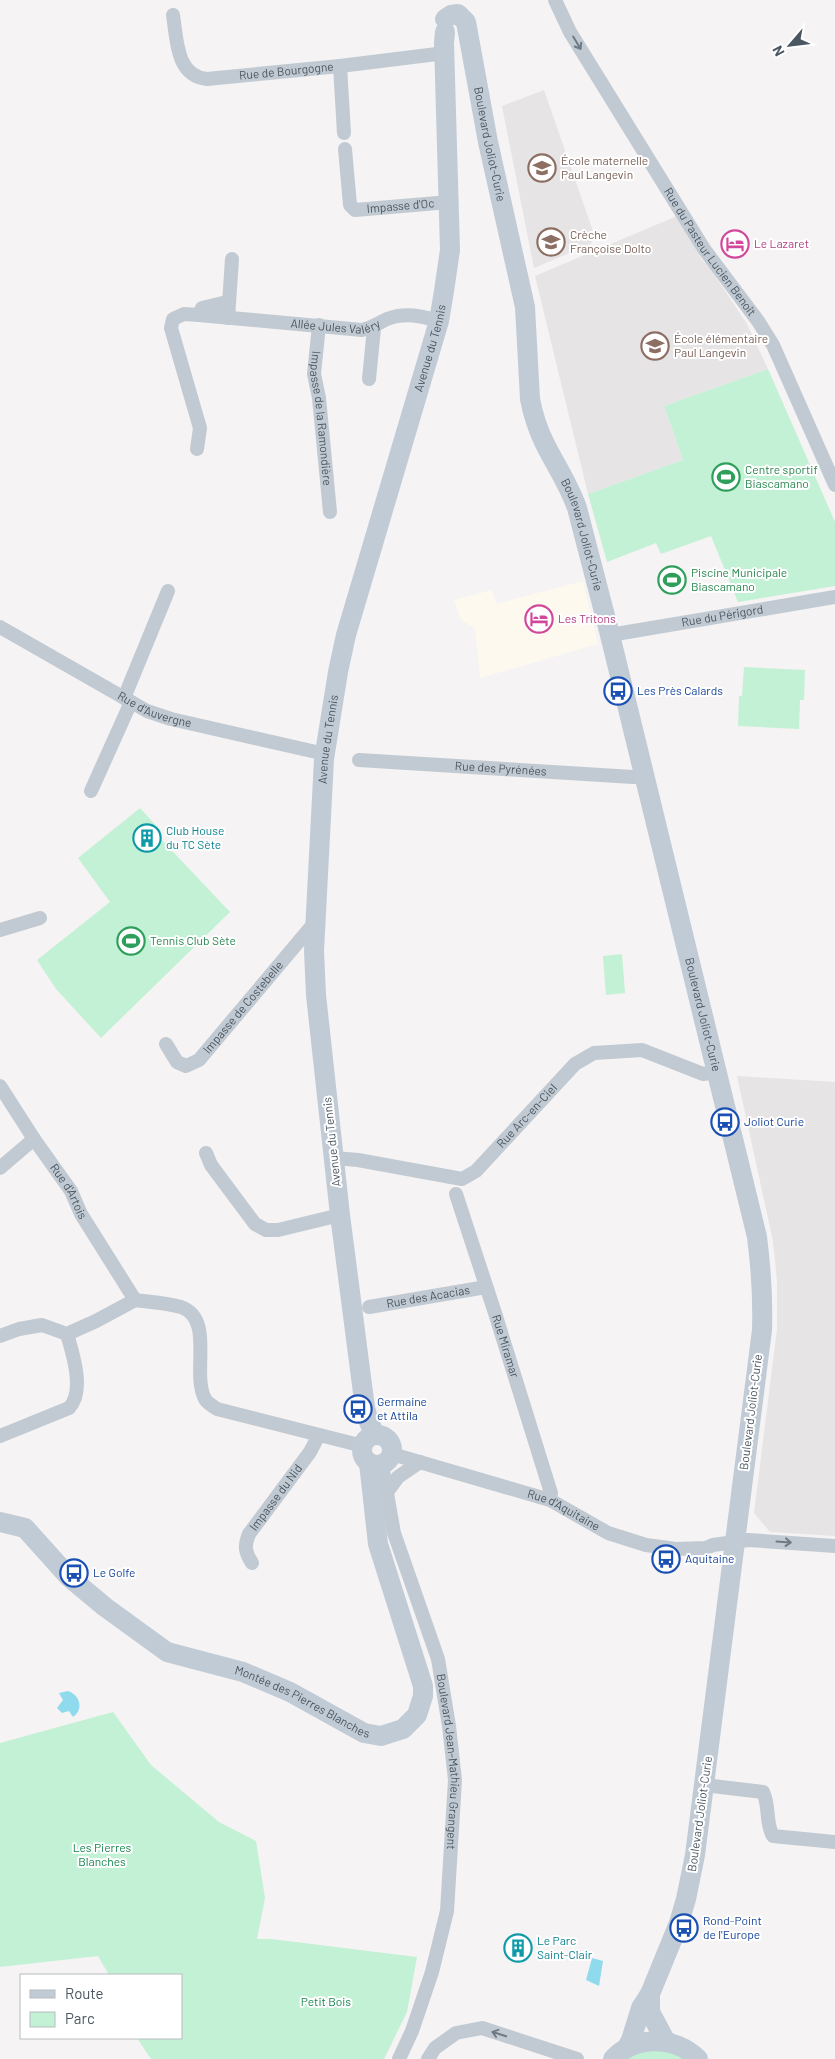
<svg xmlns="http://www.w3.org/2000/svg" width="835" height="2059" font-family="Barlow,sans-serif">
<rect width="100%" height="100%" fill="#f5f3f3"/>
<path fill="#fdf9ef" d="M583,581l15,63 -118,34 -5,-50 -14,-8 -7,-20 38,-10 4,14z"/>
<path fill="#e6e4e5" d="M544,90l50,144 -3,10 -57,24 -32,-162z
M677,216l25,44 8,8 37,56 21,45 -104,37 19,54 -95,34 -53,-218z
M737,1076l98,6v454l-65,-4 -16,-19 23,-184v-48l-4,-40z"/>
<path fill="#c3f1d5" d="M768,369l67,153v64l-97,16 -27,-66 -50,18 -5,-11 -49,19 -19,-68 95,-34 -19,-54z
M744,667l61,3 -1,30h-4l-1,29 -61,-3 1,-30h3z
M140,808l21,23 -4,4 73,77 -129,126 -45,-49 -19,-29 73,-58 -32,-44z
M622,954l3,39 -19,2 -3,-39z
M113,1712l38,53 68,57 37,19 9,57 -8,41h14l146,18 -10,55 -23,47h-233l-14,-21h44v-63h-72l-11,-19 -98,11v-224z
M662,2048l25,11h-64l3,-3z"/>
<path fill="#90daee" d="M68,1691c12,4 16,18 5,26l-4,-6 -7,2 -5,-5 6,-8 -4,-7z
M592,1958l11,3 -4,25 -13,-6z"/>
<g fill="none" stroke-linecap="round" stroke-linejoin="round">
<g stroke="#c1cad2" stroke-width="14">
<path id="s1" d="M555,0l15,32 134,217 54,72 15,24 62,140"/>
<path id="s2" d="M173,15c4,25 3,61 34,64l133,-13 105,-13"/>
<path d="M340,66l4,67"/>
<path id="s3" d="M345,149l5,56 5,5 94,-8"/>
<path d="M199,315l3,-7 25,-6"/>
<path d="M228,318l4,-59"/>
<path id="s4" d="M319,325l-5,49 5,24 11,114"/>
<path d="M369,379l5,-51"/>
<path id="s5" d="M197,449l3,-21 -29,-100 2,-9 11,-5 15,1 163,15c13,-3 14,-6 25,-11 18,-7 35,-3 52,2"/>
<path id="s6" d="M0,627l147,84 24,8 154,35"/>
<path id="s7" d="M610,635l225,-38"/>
<path d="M124,698l44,-107"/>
<path id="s8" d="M359,760l274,17 11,-2"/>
<path d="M91,791l40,-89"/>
<path d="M0,930l40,-12"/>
<path id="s9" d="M166,1044l11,18 9,4 13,-6 117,-139"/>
<path id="s10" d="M0,1086l34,53 37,52 10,23 54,86"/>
<path d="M206,1153l5,12 44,59 11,6h12l62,-15"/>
<path id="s11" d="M334,1158l24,2 104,19 14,-8 99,-107 19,-11 48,-3 61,24 15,-2"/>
<path d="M0,1168l34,-29"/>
<path id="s12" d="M456,1194l39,119 56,180 -1,7"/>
<path d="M135,1300c15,2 32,3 46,7 34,12 10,65 24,92 2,4 8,7 12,10l146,37"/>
<path id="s13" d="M369,1307l117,-20"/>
<path d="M0,1336l19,-7 23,-4 25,9 29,-13 39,-21"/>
<path d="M0,1436l69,-28c16,-16 4,-54 -2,-74"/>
<path id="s14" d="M392,1454l158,46 58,33 38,12 30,4 30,-1 7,-3 35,-5 87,6"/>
<path id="s15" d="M382,1465l12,68 44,126 11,67 6,54 -8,131 -15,61 -20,59 -13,28"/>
<path d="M387,1492l11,-15 22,-15"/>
<path id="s16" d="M252,1563c-7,-11 -8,-17 -3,-29l61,-82 9,-17"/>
<path d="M704,1785l59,7c7,14 2,30 10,44l62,6"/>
<path d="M428,2059l7,-11 21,-15 26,-5 95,31"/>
</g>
<g stroke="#c1cbd6" stroke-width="20">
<path id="s17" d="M445,19l6,-4 7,-1 8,8 22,120 37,165 5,92c3,16 8,31 15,45 11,22 24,41 32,64l32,123 148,606c4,31 6,61 5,93l-67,525 -9,44 -7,24 -29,71 -9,14 -10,32 -5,9"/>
<path id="s18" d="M375,1435l-6,-13 -4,-14 -25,-193 -24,-220 -2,-44 10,-192 14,-87 8,-37 93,-314 5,-30 6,-41 -6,-207 1,-11"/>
<circle cx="377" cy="1450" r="15"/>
<path id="s19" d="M0,1522l25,6 44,49 36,30 62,45 76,20 47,20 74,41 17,3 22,-7 14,-14 6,-19v-10l-45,-142 -9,-81"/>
<path d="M650,1994v18l16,30"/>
<path d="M613,2059c22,-24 63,-23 85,0"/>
</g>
</g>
<defs><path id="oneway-shaft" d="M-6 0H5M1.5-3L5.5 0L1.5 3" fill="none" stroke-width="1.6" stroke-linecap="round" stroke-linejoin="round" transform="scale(1.25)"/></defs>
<g stroke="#6e7983">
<use href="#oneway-shaft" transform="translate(577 43) rotate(59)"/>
<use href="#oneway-shaft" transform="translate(784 1542) rotate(4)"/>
<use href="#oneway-shaft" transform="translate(499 2034) rotate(-162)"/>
</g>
<defs>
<g id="school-ring" transform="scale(1.4375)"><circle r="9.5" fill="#fff" stroke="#8d6e63" stroke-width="1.5"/><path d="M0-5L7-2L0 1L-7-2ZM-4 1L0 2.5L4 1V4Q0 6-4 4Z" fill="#8d6e63"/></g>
<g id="hotel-ring" transform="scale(1.4375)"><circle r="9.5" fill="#fff" stroke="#d1479c" stroke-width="1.5"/><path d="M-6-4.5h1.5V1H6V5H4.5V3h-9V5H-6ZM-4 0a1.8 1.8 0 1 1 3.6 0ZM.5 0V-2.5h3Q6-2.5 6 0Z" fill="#d1479c"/></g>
<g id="stadium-ring" transform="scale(1.4375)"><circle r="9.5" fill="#fff" stroke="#2e9e5b" stroke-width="1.5"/><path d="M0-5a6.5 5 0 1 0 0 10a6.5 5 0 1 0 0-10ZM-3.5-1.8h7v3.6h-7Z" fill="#2e9e5b"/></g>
<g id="bus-ring" transform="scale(1.4375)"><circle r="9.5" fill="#fff" stroke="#1a4fb4" stroke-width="1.5"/><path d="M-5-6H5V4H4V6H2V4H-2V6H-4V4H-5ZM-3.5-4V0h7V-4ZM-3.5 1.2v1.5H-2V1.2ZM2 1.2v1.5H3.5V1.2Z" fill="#1a4fb4"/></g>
<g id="building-ring" transform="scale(1.4375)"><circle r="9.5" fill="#fff" stroke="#0f9aa8" stroke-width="1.5"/><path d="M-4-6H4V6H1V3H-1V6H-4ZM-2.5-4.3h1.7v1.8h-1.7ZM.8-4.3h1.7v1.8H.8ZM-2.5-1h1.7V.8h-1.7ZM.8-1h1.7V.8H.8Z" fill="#0f9aa8"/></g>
</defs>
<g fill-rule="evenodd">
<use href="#school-ring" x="542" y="168"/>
<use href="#school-ring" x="551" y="242"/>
<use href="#hotel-ring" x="735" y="244"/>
<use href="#school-ring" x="655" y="346"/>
<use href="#stadium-ring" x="726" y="477"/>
<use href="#stadium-ring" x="672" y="580"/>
<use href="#hotel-ring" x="539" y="619"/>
<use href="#bus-ring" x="618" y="691"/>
<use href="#building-ring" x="147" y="838"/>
<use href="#stadium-ring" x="131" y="941"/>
<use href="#bus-ring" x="725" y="1122"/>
<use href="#bus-ring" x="358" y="1409"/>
<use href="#bus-ring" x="666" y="1559"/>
<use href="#bus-ring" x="74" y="1573"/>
<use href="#bus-ring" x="684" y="1928"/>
<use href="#building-ring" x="518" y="1948"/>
</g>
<g text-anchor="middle" stroke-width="4" stroke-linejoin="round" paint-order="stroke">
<g font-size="12" fill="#4a5661" stroke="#fff">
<text dy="4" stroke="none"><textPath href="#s2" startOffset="159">Rue de Bourgogne</textPath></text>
<text dy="4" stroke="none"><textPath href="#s17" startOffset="150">Boulevard Joliot-Curie</textPath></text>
<text dy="4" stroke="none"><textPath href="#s3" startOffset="109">Impasse d'Oc</textPath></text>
<text dy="4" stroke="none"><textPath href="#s1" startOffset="296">Rue du Pasteur Lucien Benoît</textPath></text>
<text dy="4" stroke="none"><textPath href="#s5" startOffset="299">Allée Jules Valéry</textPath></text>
<text dy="4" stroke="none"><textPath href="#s18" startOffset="1106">Avenue du Tennis</textPath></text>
<text dy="4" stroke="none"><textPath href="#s4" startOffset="94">Impasse de la Ramondière</textPath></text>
<text dy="4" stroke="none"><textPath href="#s17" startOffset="555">Boulevard Joliot-Curie</textPath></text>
<text dy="4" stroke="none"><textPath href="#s7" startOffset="114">Rue du Périgord</textPath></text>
<text dy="4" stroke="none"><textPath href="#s6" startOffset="176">Rue d'Auvergne</textPath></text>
<text dy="4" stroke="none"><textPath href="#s18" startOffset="701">Avenue du Tennis</textPath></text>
<text dy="4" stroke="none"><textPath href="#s8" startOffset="142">Rue des Pyrénées</textPath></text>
<text dy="4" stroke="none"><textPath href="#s9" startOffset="114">Impasse de Costebelle</textPath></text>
<text dy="4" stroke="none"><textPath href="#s17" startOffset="1050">Boulevard Joliot-Curie</textPath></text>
<text dy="4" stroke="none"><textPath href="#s11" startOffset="221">Rue Arc-en-Ciel</textPath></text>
<text transform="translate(332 1142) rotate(-96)" y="4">Avenue du Tennis</text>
<text dy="4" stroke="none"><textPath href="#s10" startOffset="126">Rue d'Artois</textPath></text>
<text dy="4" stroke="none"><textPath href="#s13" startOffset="60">Rue des Acacias</textPath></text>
<text dy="4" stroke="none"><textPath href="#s12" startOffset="160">Rue Miramar</textPath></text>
<text transform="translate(751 1412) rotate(-83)" y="4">Boulevard Joliot-Curie</text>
<text dy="4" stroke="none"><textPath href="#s16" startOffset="76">Impasse du Nid</textPath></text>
<text dy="4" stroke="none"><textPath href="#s14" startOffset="181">Rue d'Aquitaine</textPath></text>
<text dy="4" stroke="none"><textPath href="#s19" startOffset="360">Montée des Pierres Blanches</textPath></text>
<text dy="4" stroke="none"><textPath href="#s15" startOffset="306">Boulevard Jean-Mathieu Grangent</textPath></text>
<text transform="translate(700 1814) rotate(-82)" y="4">Boulevard Joliot-Curie</text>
</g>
<g font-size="12" fill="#785e54" stroke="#fff" text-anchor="start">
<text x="561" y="165">École maternelle<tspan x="561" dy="14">Paul Langevin</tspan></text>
<text x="570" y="239">Crèche<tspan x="570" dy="14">Françoise Dolto</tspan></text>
<text x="674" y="343">École élémentaire<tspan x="674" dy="14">Paul Langevin</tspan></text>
</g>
<g font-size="12" fill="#b23c85" stroke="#fff" text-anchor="start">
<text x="754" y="248">Le Lazaret</text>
<text x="558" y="623">Les Tritons</text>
</g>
<g font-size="12" fill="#27864d" stroke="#fff" text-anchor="start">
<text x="745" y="474">Centre sportif<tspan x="745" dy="14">Biascamano</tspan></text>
<text x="691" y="577">Piscine Municipale<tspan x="691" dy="14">Biascamano</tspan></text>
<text x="150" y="945">Tennis Club Sète</text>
</g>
<g font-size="12" fill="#164399" stroke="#fff" text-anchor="start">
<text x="637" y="695">Les Près Calards</text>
<text x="744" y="1126">Joliot Curie</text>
<text x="377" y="1406">Germaine<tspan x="377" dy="14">et Attila</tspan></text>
<text x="685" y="1563">Aquitaine</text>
<text x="93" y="1577">Le Golfe</text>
<text x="703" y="1925">Rond-Point<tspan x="703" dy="14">de l'Europe</tspan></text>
</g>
<g font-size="12" fill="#0d838f" stroke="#fff" text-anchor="start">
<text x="166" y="835">Club House<tspan x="166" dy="14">du TC Sète</tspan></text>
<text x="537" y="1945">Le Parc<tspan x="537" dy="14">Saint-Clair</tspan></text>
</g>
<g font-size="12" fill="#17864f" stroke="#fff">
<text x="102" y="1852">Les Pierres<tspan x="102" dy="14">Blanches</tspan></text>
<text x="326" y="2006">Petit Bois</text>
</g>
</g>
<rect x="20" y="1974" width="162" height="65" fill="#ffffff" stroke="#b7bbc0"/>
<rect x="30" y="1990" width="25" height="8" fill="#c1cbd6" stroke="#b7bbc0"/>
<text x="65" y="1999" font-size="15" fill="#4a5661">Route</text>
<rect x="30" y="2012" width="25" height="15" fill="#c3f1d5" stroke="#b7bbc0"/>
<text x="65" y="2024" font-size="15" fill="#4a5661">Parc</text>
<g transform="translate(790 45) rotate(242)" stroke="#ffffff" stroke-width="4" paint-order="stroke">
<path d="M0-4L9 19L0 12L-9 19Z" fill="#4a5661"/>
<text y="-8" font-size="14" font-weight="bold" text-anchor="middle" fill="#4a5661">N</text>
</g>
</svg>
